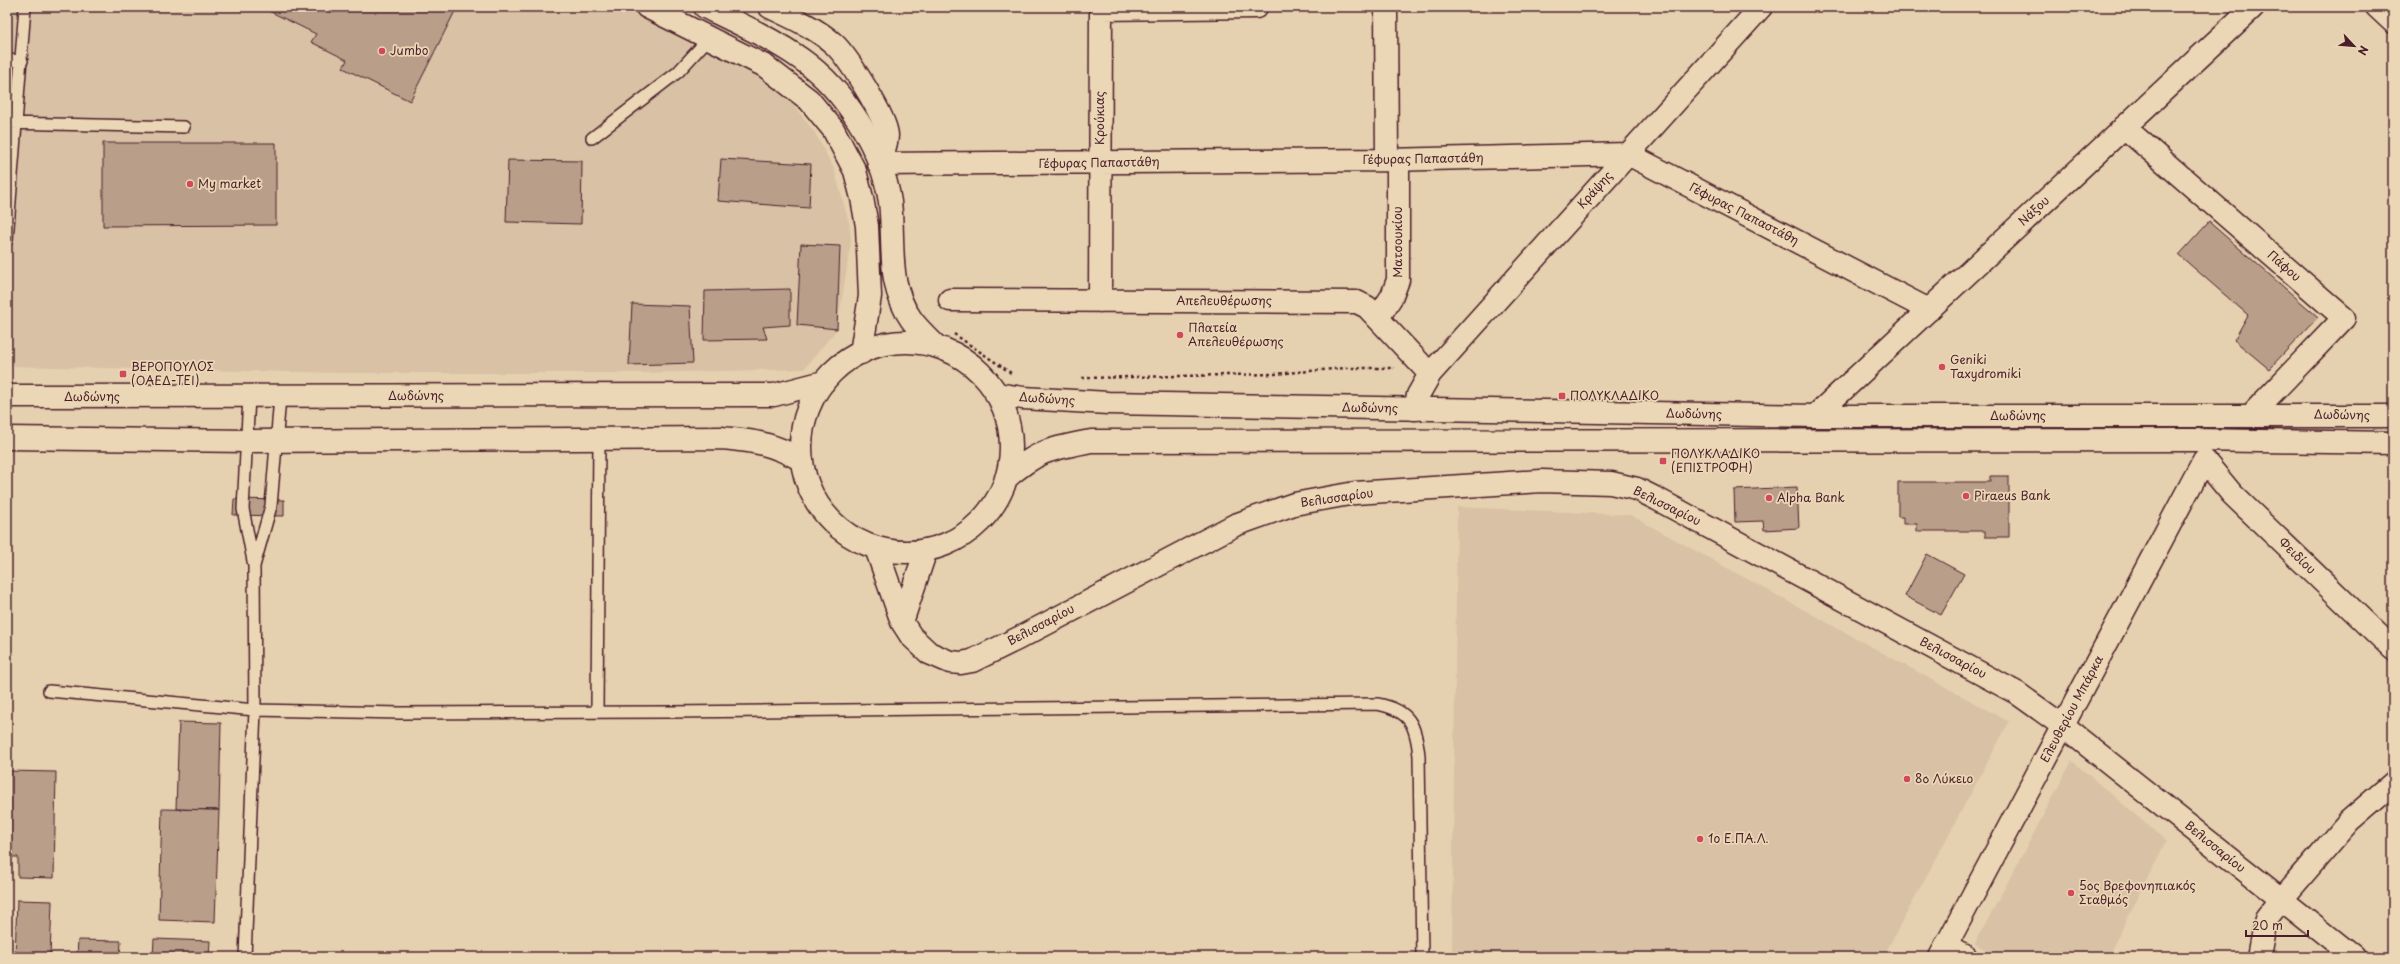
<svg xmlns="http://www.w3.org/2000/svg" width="2400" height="964" font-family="'Playpen Sans',sans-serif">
<rect width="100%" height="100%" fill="#e5d0af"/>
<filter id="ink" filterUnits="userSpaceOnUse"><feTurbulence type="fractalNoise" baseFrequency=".025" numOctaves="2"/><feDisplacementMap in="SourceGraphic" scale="8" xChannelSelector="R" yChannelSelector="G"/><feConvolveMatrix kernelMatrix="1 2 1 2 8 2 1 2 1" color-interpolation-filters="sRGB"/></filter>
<g filter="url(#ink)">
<path fill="#d8c1a4" d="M7,7h619l125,62 45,39 19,25 19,36 15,54 2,19 -14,87 -33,40 -164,4h-293l-340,-7z
M1457,507l173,8 379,207 -126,235h-431z
M2072,761l94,80 -58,116h-108l-25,-13z"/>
<path fill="#b99e8a" stroke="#4a1f2b" d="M271,7h186l-47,94 -67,-33 4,-8 -36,-18 5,-8 -47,-23z
M103,143h173v82l-173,1z
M721,159l90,5 -2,44 -91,-7z
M508,160l74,1 -1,63 -75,-2z
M2209,222l109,95 -49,52 -35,-29 14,-25 -69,-60z
M801,244l39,2 -3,83 -40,-4z
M790,289v36l-27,2 4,12 -63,1 1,-49z
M632,304l58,2 3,57 -64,2z
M1990,476h19v61h-24v-6h-68v-7h-14v-7h-5v-35h92z
M1797,487l2,41 -35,2 -1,-9 -28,1 -1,-32z
M234,499l50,1v16l-51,-1z
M1927,554l37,20 -23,41 -36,-19z
M179,722l42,1 -2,87 -43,-1z
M7,771l49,1 -2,106 -36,-1v-20h-11z
M162,809l57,1 -4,112 -56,-2z
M17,900l35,1 -2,56h-35z
M154,939l56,2 -1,16h-56z
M78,940l43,1 -1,16h-43z"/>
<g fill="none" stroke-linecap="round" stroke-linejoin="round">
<g stroke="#4a1f2b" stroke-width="14">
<path id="lane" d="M7,60l15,1
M7,123l177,4
M592,138l86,-66 31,-34
M7,240l18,-233
M254,566l17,-60 9,-109
M49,691l206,19 145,3 270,-1 707,-8c33,6 39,21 42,52l3,201
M597,711l2,-272
M245,957l10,-247 -1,-144 -11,-57 6,-112"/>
</g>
<g stroke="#4a1f2b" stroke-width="25">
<path id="street" d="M770,7c21,10 46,21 64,37 14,13 52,73 53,91 0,10 -5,20 -8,29l508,-4 241,-6 301,156
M1386,7l1,153
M2377,7l16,15
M1101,9l155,-2
M2124,127l220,191 -92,96
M950,300l407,2 10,5 63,67 -12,21 -3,14
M1100,301l1,-294
M1378,318l14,-22 6,-16v-120
M1430,374l331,-367
M1815,416l438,-409
M876,548l26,74 9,14 18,17 21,9 11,1 11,-2 47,-23 216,-113 59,-21 61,-11 186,-12 70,2 26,6 20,10 360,194 46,33 291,231
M902,622l24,-72
M1945,946l21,11
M1940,957l264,-497 28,34 161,155
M2259,957l7,-38 15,-19 68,-79 44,-38"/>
</g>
<g stroke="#4a1f2b" stroke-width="25">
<path id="secondary" d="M647,7l118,59 44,34 24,29 22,42 7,27 5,28 3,70 -9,57
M705,7c33,16 66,31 96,52 44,31 81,90 89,143 5,40 -4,82 21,117 7,10 17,19 25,27"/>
</g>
<g stroke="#4a1f2b" stroke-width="25">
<path id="primary" d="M801 447a105 105 0 1 1 210 0a105 105 0 1 1-210 0Z
M996,394l27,4 85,5 707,13h578
M7,396l767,-1 50,-13
M7,438l240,3 474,-3c34,3 50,5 81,22
M1006,478c33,-28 44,-29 85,-37l1102,-1 200,3"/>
</g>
<path stroke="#4a1f2b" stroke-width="2.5" stroke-dasharray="3 3" stroke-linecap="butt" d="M954,334l57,39
M1082,378l193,-4 72,-6h47"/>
<use href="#lane" stroke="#ebd7b5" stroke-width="11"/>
<use href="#street" stroke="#ebd7b5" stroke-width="22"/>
<use href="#secondary" stroke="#ebd7b5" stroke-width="22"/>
<use href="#primary" stroke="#ebd7b5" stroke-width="22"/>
</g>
</g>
<g fill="#d1495b" stroke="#ebd7b5" stroke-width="1.5">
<circle cx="382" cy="51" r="4"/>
<circle cx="190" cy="184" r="4"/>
<circle cx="1180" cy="335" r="4"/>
<circle cx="1942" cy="367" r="4"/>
<rect x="119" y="370" width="8" height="8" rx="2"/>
<rect x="1558" y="392" width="8" height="8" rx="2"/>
<rect x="1659" y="457" width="8" height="8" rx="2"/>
<circle cx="1966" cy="496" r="4"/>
<circle cx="1769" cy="498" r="4"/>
<circle cx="1907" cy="779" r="4"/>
<circle cx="1700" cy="839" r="4"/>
<circle cx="2071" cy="893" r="4"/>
</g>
<g text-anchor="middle" stroke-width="3.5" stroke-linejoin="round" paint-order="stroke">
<g font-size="12" fill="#4a1f2b" stroke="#ebd7b5" text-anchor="start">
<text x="390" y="55">Jumbo</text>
<text x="198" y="188">My market</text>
<text x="1188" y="332">Πλατεία<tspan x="1188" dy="14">Απελευθέρωσης</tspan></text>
<text x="1950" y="364">Geniki<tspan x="1950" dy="14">Taxydromiki</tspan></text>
<text x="131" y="371">ΒΕΡΟΠΟΥΛΟΣ<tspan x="131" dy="14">(ΟΑΕΔ-ΤΕΙ)</tspan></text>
<text x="1570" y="400">ΠΟΛΥΚΛΑΔΙΚΟ</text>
<text x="1671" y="458">ΠΟΛΥΚΛΑΔΙΚΟ<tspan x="1671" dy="14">(ΕΠΙΣΤΡΟΦΗ)</tspan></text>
<text x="1974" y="500">Piraeus Bank</text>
<text x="1777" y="502">Alpha Bank</text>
<text x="1915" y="783">8ο Λύκειο</text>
<text x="1708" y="843">1ο Ε.ΠΑ.Λ.</text>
<text x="2079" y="890">5ος Βρεφονηπιακός<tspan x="2079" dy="14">Σταθμός</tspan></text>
</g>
<g font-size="12" fill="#4a1f2b" stroke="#ebd7b5">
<text transform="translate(1100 118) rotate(-90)" y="4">Κρούκιας</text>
<text transform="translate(1423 159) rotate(-1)" y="4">Γέφυρας Παπαστάθη</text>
<text transform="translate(1099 163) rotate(-1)" y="4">Γέφυρας Παπαστάθη</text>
<text transform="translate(1595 190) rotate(-48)" y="4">Κράψης</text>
<text transform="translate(2034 211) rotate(-43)" y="4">Νάξου</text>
<text transform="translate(1744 214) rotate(27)" y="4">Γέφυρας Παπαστάθη</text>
<text transform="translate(1398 242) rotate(-90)" y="4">Ματσουκίου</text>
<text transform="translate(2284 266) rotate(41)" y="4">Πάφου</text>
<text x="1224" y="305">Απελευθέρωσης</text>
<text x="416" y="400">Δωδώνης</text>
<text x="92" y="401">Δωδώνης</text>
<text transform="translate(1047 399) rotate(4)" y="4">Δωδώνης</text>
<text transform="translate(1370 408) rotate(1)" y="4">Δωδώνης</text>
<text transform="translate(1694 414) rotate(1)" y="4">Δωδώνης</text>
<text transform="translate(2342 415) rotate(1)" y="4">Δωδώνης</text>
<text x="2018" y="420">Δωδώνης</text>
<text transform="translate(1337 498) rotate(-8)" y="4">Βελισσαρίου</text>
<text transform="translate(1667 506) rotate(26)" y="4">Βελισσαρίου</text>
<text transform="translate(2297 556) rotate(44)" y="4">Φειδίου</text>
<text transform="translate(1041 625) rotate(-28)" y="4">Βελισσαρίου</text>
<text transform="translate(1953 658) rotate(28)" y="4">Βελισσαρίου</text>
<text transform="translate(2072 709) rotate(-62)" y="4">Ελευθερίου Μπάρκα</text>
<text transform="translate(2215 847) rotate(39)" y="4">Βελισσαρίου</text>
</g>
</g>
<rect width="2400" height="964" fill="none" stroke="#ebd7b5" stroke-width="24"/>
<rect x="12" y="12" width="2376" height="940" fill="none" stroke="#4a1f2b" stroke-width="1.5" filter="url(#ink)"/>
<g transform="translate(2354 46) rotate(116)" stroke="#ebd7b5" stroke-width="3" paint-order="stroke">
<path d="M0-3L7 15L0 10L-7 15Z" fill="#4a1f2b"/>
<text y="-6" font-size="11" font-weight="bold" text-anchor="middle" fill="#4a1f2b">N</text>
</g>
<path d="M2246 930v6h62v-6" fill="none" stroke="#4a1f2b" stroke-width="2"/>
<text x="2252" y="930" font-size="12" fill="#4a1f2b" stroke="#ebd7b5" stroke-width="3" paint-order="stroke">20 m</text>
</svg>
